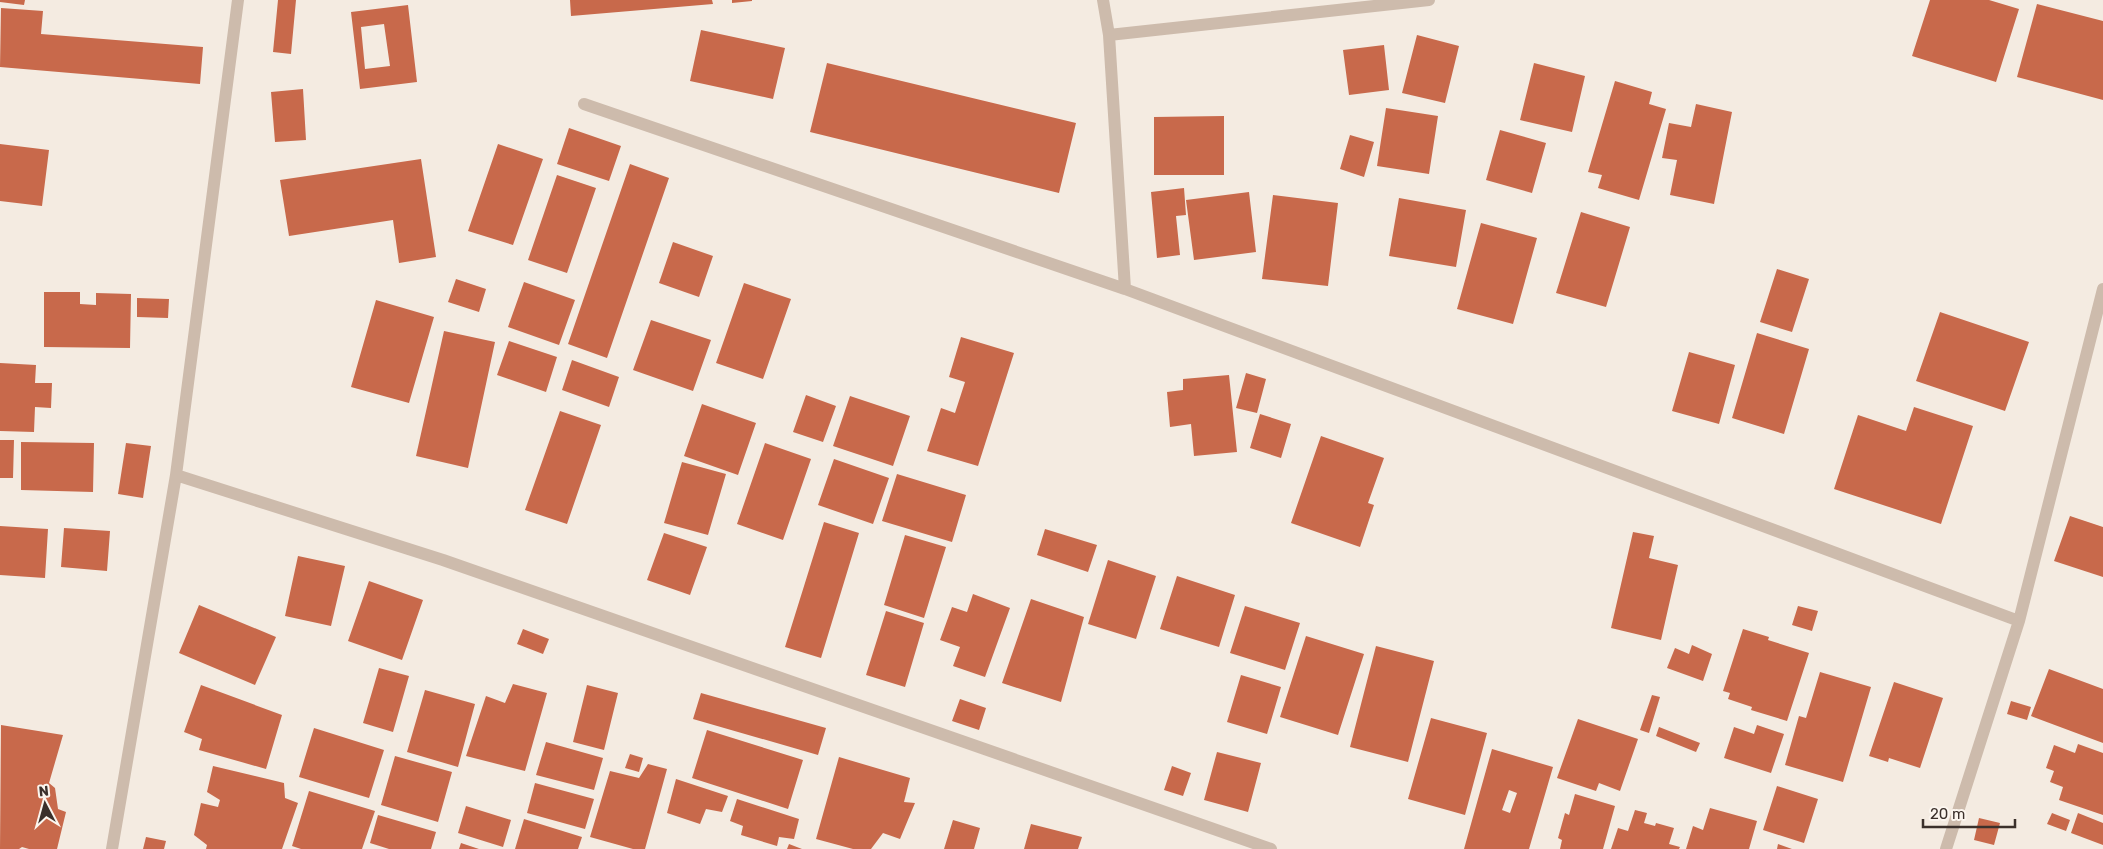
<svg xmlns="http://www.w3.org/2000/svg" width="2103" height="849" font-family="Rubik,sans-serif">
<rect width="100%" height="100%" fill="#f4ebe1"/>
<path fill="#c8694b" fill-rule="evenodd" d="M0,0h25l-1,5 -24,-3z
M278,0h18l-5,54 -18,-2z
M570,0h142l1,4 -142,12z
M732,0h20v1l-20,2z
M1930,0h59l30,9 -23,73 -84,-26z
M2037,4l66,17v79l-86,-23z
M408,5l9,77 -57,7 -9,-77zM384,24l6,42 -25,3 -4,-42z
M1,8l42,3 -2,23 162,13 -3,37 -200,-17z
M701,30l84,18 -12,51 -83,-18z
M1417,35l42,11 -14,57 -43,-10z
M1384,45l5,45 -40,5 -6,-45z
M827,63l249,60 -17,70 -249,-61z
M1534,63l51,13 -13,56 -52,-12z
M1615,81l37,11 -3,12 17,5 -27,91 -41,-12 4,-13 -14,-3z
M303,89l3,51 -31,2 -4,-50z
M1696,104l36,8 -18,92 -44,-9 7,-35 -15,-2 7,-35 22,4z
M1386,108l52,8 -9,58 -52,-8z
M1224,116v59h-70v-58z
M569,128l52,18 -12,35 -52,-17z
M1500,130l46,13 -14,50 -46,-13z
M1350,135l24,7 -10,35 -24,-8z
M0,144l49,6 -7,56 -42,-5z
M498,144l45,15 -30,86 -45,-14z
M421,159l15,98 -37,6 -6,-43 -104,16 -9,-56z
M630,164l39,14 -62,180 -39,-14z
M557,175l39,13 -29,85 -39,-13z
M1184,188l2,27 -10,1 4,39 -23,3 -6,-66z
M1249,192l7,60 -62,8 -8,-60z
M1273,195l65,8 -10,83 -66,-7z
M1399,198l67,12 -10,57 -67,-11z
M1581,212l49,15 -24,80 -50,-14z
M1481,223l56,15 -24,86 -56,-15z
M673,242l40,14 -14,41 -40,-14z
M1777,269l32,10 -17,53 -32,-10z
M456,279l30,10 -7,23 -31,-10z
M524,282l51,18 -16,45 -51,-18z
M744,283l47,16 -28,80 -47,-16z
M44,292h36v12l16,1v-12l35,1 -1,54 -86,-1z
M137,298l32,1 -1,19 -31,-1z
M376,300l58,17 -25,86 -58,-16z
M1940,312l89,30 -24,69 -89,-30z
M651,320l60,20 -18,51 -60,-21z
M444,331l51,11 -27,126 -52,-12z
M1757,333l52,16 -25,85 -52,-16z
M961,337l53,16 -36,113 -51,-15 14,-43 14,5 10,-31 -16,-5z
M509,341l48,16 -11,35 -49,-17z
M1689,352l46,13 -16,59 -47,-13z
M572,360l47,17 -10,30 -47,-17z
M0,363l36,2 -1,18h17l-1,25 -16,-1 -1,25 -34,-1z
M1246,373l20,6 -9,34 -21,-5z
M1229,375l8,77 -43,4 -3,-32 -21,3 -3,-35 16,-2v-11z
M806,395l30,11 -13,36 -30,-10z
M850,396l60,20 -17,50 -60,-20z
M702,404l54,19 -18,52 -54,-19z
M1914,407l59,19 -32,98 -107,-35 24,-74 48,16z
M560,411l41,14 -34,99 -42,-14z
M1260,414l31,10 -10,34 -31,-10z
M1321,436l63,22 -16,45 6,2 -14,42 -69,-24z
M0,440h14l-1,38h-13z
M21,442l73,1 -1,49 -72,-2z
M126,443l25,3 -8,52 -25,-4z
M765,443l46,16 -28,81 -46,-16z
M834,459l55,19 -16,46 -55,-19z
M682,462l44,12 -18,61 -44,-12z
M897,474l69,21 -14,47 -70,-21z
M2070,516l33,11v50l-49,-16z
M824,522l35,11 -38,125 -36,-11z
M0,526l48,3 -3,49 -45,-3z
M64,528l46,3 -3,40 -46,-4z
M1045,529l52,16 -9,27 -51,-17z
M1633,532l21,4 -5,22 29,7 -17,75 -50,-12z
M664,533l43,14 -17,48 -43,-15z
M905,535l41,12 -22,71 -40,-13z
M298,556l47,10 -14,60 -46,-10z
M1108,560l48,16 -20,63 -48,-15z
M1177,576l58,19 -16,52 -59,-18z
M369,581l54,19 -21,60 -54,-19z
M973,594l37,14 -25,69 -32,-11 7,-19 -20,-7 12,-33 15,5z
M1031,599l53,18 -23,85 -59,-19z
M199,605l77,32 -21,48 -76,-32z
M1245,606l55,17 -15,47 -55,-17z
M1798,606l20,5 -6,20 -20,-6z
M886,611l38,12 -19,64 -39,-12z
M523,629l26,10 -6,15 -26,-10z
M1743,629l26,8 -1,3 41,13 -22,68 -36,-11 1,-3 -24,-8 2,-6 -7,-2z
M1306,636l58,18 -26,81 -58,-18z
M1692,645l20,9 -9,27 -36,-13 8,-20 14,6z
M1376,646l58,15 -26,101 -58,-15z
M379,668l30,8 -16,56 -30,-9z
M2049,669l54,20v54l-72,-27z
M1820,672l51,15 -28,95 -58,-17 14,-49 7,2z
M1241,675l40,12 -14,47 -40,-12z
M1894,682l49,16 -23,70 -31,-10 -1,4 -19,-6z
M513,684l34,9 -22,78 -59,-15 20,-60 19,7z
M201,685l81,30 -16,54 -67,-19 3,-11 -18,-7z
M587,685l31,8 -14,57 -31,-8z
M425,690l50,14 -17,63 -51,-15z
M701,693l125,35 -8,27 -125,-36z
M1652,695l8,2 -11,36 -9,-3z
M960,699l26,9 -7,22 -27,-9z
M2011,701l20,6 -4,13 -20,-6z
M1431,718l56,15 -22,82 -57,-16z
M1578,719l60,20 -18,52 -21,-8 -3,8 -39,-13z
M1,725l62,10 -14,48 6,5 3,21 8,3 -9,37h-28l-7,-2 -3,2h-19z
M1757,725l27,9 -13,39 -47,-15 10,-31 20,7z
M1659,727l41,16 -4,9 -40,-16z
M314,728l70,22 -15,48 -70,-21z
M707,730l96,30 -15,49 -96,-31z
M546,742l57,16 -9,32 -58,-15z
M2078,744l25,9v62l-44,-15 4,-13 -13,-5 4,-11 -8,-3 8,-23 21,8z
M1492,749l61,18 -24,82h-65zM1509,790l8,3 -7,20 -8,-3z
M1217,752l44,11 -13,49 -44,-12z
M630,754l13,4 -4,14 -14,-4z
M395,756l57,16 -14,50 -57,-17z
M839,757l71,21 -6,24 11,1 -15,36 -17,-6 -12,16h-18l-37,-10z
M648,764l19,5 -22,80h-12l-43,-12 20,-66 29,7z
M213,766l71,17 1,15 13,5 -16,46h-76l1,-4 -13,-10 7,-32 17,4 2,-7 -13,-8z
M1172,766l19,7 -8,23 -19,-6z
M676,779l52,17 -6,16 -16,-3 -6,15 -33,-11z
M535,783l59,16 -9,30 -58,-16z
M1777,786l41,13 -14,44 -41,-13z
M309,791l66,20 -13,38h-61l-9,-3z
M1575,794l40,12 -12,43h-43l2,-9 -4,-2 7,-25 4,2z
M737,799l62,20 -5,20 -15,-2 -2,9 -36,-11 2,-9 -13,-5z
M466,806l45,14 -8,27 -45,-14z
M1710,808l47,13 -8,28h-63l7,-23 10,4z
M1635,810l12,3 -3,10 11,3 1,-3 18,5 -5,16 11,3 -1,2h-68l7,-21 10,3z
M2052,813l18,7 -4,11 -19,-7z
M2078,813l25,10v22l-32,-12z
M378,815l58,17 -5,17h-42l-19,-6z
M1979,818l21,5 -6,22 -20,-5z
M524,819l58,18 -4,12h-63z
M953,820l27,8 -6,21h-30z
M1031,824l51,13 -4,12h-54z
M146,837l20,4 -2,8h-21z
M461,843l18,6h-20z
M789,844l13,5h-15z
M1778,844l14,5h-15z"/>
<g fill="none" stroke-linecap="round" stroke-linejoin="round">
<path stroke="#cdbbac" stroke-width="12" d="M1103,0l6,35 320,-35
M1109,35l16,254
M584,104l541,185 894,332
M176,475l62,-475
M112,849l64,-374 267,85 828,289
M1946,849l73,-228 84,-332"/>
</g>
<g transform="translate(45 804) rotate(354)" stroke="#fbf5ee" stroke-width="4" paint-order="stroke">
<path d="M0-4L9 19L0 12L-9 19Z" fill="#3b302b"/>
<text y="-8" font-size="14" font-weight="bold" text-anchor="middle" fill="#3b302b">N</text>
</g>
<path d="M1923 819v8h92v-8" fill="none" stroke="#3b302b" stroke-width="2.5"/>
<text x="1930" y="819" font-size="15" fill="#3b302b" stroke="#fbf5ee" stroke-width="4" paint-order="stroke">20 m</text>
</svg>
